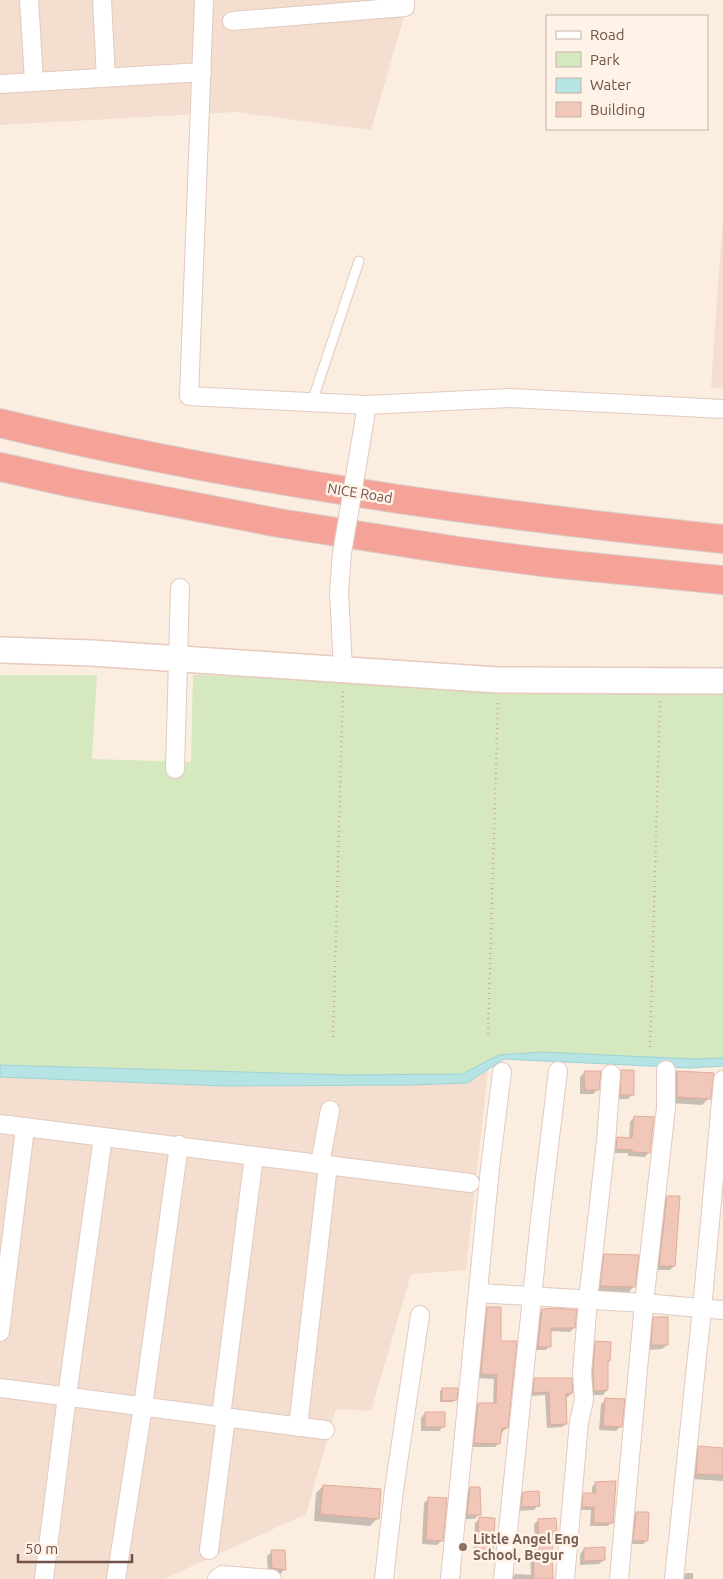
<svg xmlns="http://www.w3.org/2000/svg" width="723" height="1579" font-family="Ubuntu,sans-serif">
<rect width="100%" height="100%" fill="#fbede0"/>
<path fill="#f3decf" d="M0,0h409l-38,130 -135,-18 -236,13z
M723,218v169l-12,1 6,-89z
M488,1070l-22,200 -55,4 -40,137 -35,-2 -30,105 -142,65h-164v-502l225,9 185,-1 57,-2z"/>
<path fill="#d6e8c0" d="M0,675h97l-5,84 99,3 2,-87 530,18v365l-30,1 -194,-4 -36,19 -116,1 -347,-10z"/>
<path fill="#b6e3e4" stroke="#9cd4d5" d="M541,1052l152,7 30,-1v8l-33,2 -186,-9 -37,24 -57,2 -185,1 -225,-9v-12l347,10 115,-1 37,-19z"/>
<path fill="#0003" d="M585,1072l13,17 -5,5h-13v-17z
M621,1072l12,22 -5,5h-12l1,-23z
M677,1072l32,26 -7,7 -32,-2v-24z
M634,1117l15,35 -4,5 -17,-1v-3h-16l1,-11 5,-4 11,1 1,-17z
M667,1197l7,69 -4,4h-15l8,-68z
M604,1256l30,30 -7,8 -33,-1 3,-30z
M488,1308l11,34 8,86 -5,4h-2l-1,11 -4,4h-25l4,-38 4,-5h15l1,-25 -17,-1 6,-65z
M542,1310l32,18 -4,4 -20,-1v15l-4,4h-11l3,-36z
M654,1318l13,27 -5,4 -15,1 2,-27z
M596,1343l13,17 -2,3v27l-4,5h-13l1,-48z
M535,1379l37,14 -4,4h-3l1,27 -4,3 -15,1 -2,-33 -15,1 1,-13z
M442,1389l14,11 -3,2h-13v-11z
M606,1399l15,27 -5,5 -17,-1 2,-26z
M425,1413l19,13 -5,5h-18v-13z
M699,1448l24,1v32l-32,-2 2,-26z
M596,1483l16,39 -4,4h-18l1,-16h-12l1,-12 4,-3 8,-1v-7z
M323,1486l55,32 -8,8 -56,-5 2,-28z
M470,1488l9,26 -4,5h-12l2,-26z
M523,1493l15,12 -4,5 -17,1 2,-13z
M428,1499l14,41 -5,5 -15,-1 2,-41z
M636,1513l11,27 -4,4h-13l3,-27z
M480,1518l12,35 -5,5 -14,-1 2,-34z
M539,1520l17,12 -4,4v43h-41l4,-5 16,1 -1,-23 5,-4 -1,-24z
M584,1549l20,11 -5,4 -19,1v-11z
M272,1552l13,17 -5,5 -12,-1 -1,-17z
M686,1573h7v6h-10z"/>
<path fill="#f0c7b9" stroke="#e2ab99" d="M621,1070h13v25h-14z
M584,1071h17l-2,19h-14z
M677,1071l37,2 -3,26 -34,-2z
M634,1116l20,1 -4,36 -18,-1v-2l-16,-1 1,-12 15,1z
M667,1196h13l-5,70h-16z
M604,1254l35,1 -4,32 -35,-1z
M487,1307h14v34h16l-9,87h-6l-2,16 -26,-1 4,-40h18l1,-28 -16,-1z
M557,1308l20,2 -2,18h-24v19h-13l4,-38z
M653,1317h15v28h-17z
M595,1341l16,1 -1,19h-2v29l-14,1 -1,-18z
M534,1378h38l1,15 -7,1 1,30 -17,1 -1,-33 -16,1z
M442,1388h16l-1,12 -15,1z
M605,1398l20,1 -3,28 -19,-1z
M425,1412h20v15h-20z
M698,1446l25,2v27l-27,-1z
M616,1481l-3,42h-19v-16h-12l1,-14h13l-1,-11z
M323,1485l58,4 -2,30 -59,-5z
M470,1487h10l1,28h-14z
M539,1491l1,15 -19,1 2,-15z
M428,1497l19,1 -4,43 -17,-1z
M636,1512h13l-1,29h-15z
M479,1517l16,1 -2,36 -16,-1z
M556,1518l1,14h-5l1,47h-19l-1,-32h6l-1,-28z
M605,1547v13l-21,1v-13z
M271,1550h14l1,20 -14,-2z"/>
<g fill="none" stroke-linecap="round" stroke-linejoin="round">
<g stroke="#e1cac0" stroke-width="11">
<path id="lane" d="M312,402l47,-141"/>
</g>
<g stroke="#e1cac0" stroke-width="20">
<path id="street" d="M29,0l5,81
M102,0l4,78
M204,0l-15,396 177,9 145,-7 212,11
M232,21l173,-14v-7
M0,84l202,-12
M356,471l9,-54 1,-12
M342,553l-3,39 4,76
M175,769l5,-181
M0,1124l470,59
M320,1164l10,-54
M479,1293l165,10 79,7
M0,1332l25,-204
M0,1388l325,42
M221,1416l33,-260
M298,1427l30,-262
M209,1550l17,-133
M44,1579l23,-183 36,-259
M116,1579l27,-173 36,-261
M217,1579l5,-4 50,4
M384,1579l10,-89 26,-175
M450,1579l40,-411 12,-96
M503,1579l37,-359 18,-149
M565,1579l14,-157 5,-22 -2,-27 6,-73 18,-158 5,-68
M619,1579l25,-276 22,-195v-38
M674,1579l28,-270 21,-229"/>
</g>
<g stroke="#e6cabd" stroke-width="28">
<path id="secondary" d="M0,650l92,3 406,27 225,1"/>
</g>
<g stroke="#d7cecc" stroke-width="30">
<path id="highway" d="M0,423c237,57 480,91 723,116
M0,467l72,16 207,40 179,28 92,12 173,17"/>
</g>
<path stroke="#d4aa9c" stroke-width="2.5" stroke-dasharray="1 4" stroke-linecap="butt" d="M488,1034l10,-335
M333,1037l10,-348
M650,1047l10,-347"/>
<use href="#lane" stroke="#fff" stroke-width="9"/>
<use href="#street" stroke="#fff" stroke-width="18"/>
<use href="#secondary" stroke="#fff" stroke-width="25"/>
<use href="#highway" stroke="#f5a398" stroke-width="28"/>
<g stroke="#e1cac0" stroke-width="20" stroke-linecap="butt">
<path id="street-bridge" d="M342,553l14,-82"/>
</g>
<use href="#street-bridge" stroke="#fff" stroke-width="18"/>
</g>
<circle fill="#8d6e63" stroke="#fff2e6" stroke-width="2" cx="463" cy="1547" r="5"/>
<g text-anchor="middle" stroke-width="5" stroke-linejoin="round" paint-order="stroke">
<g font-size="14" fill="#715148" stroke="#fff2e6">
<text transform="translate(360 493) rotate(9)" y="5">NICE Road</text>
</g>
<g font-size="14" font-weight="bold" fill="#785e54" stroke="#fff2e6" text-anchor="start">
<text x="473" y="1544">Little Angel Eng<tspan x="473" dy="16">School, Begur</tspan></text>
</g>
</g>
<rect x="546" y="15" width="162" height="115" fill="#fff2e6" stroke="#c6b2a7"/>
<rect x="556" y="31" width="25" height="8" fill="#ffffff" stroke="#c6b2a7"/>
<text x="590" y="40" font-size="15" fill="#715148">Road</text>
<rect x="556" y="52" width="25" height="15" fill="#d6e8c0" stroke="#c6b2a7"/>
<text x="590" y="65" font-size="15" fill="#715148">Park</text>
<rect x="556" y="78" width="25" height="15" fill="#b6e3e4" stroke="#c6b2a7"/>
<text x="590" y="90" font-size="15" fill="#715148">Water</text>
<rect x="556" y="102" width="25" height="15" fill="#f0c7b9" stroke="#c6b2a7"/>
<text x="590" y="115" font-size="15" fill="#715148">Building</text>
<path d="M18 1554v8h114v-8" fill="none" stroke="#715148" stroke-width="2.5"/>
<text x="25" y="1554" font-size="15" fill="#715148" stroke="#fff2e6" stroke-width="4" paint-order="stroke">50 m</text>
</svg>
